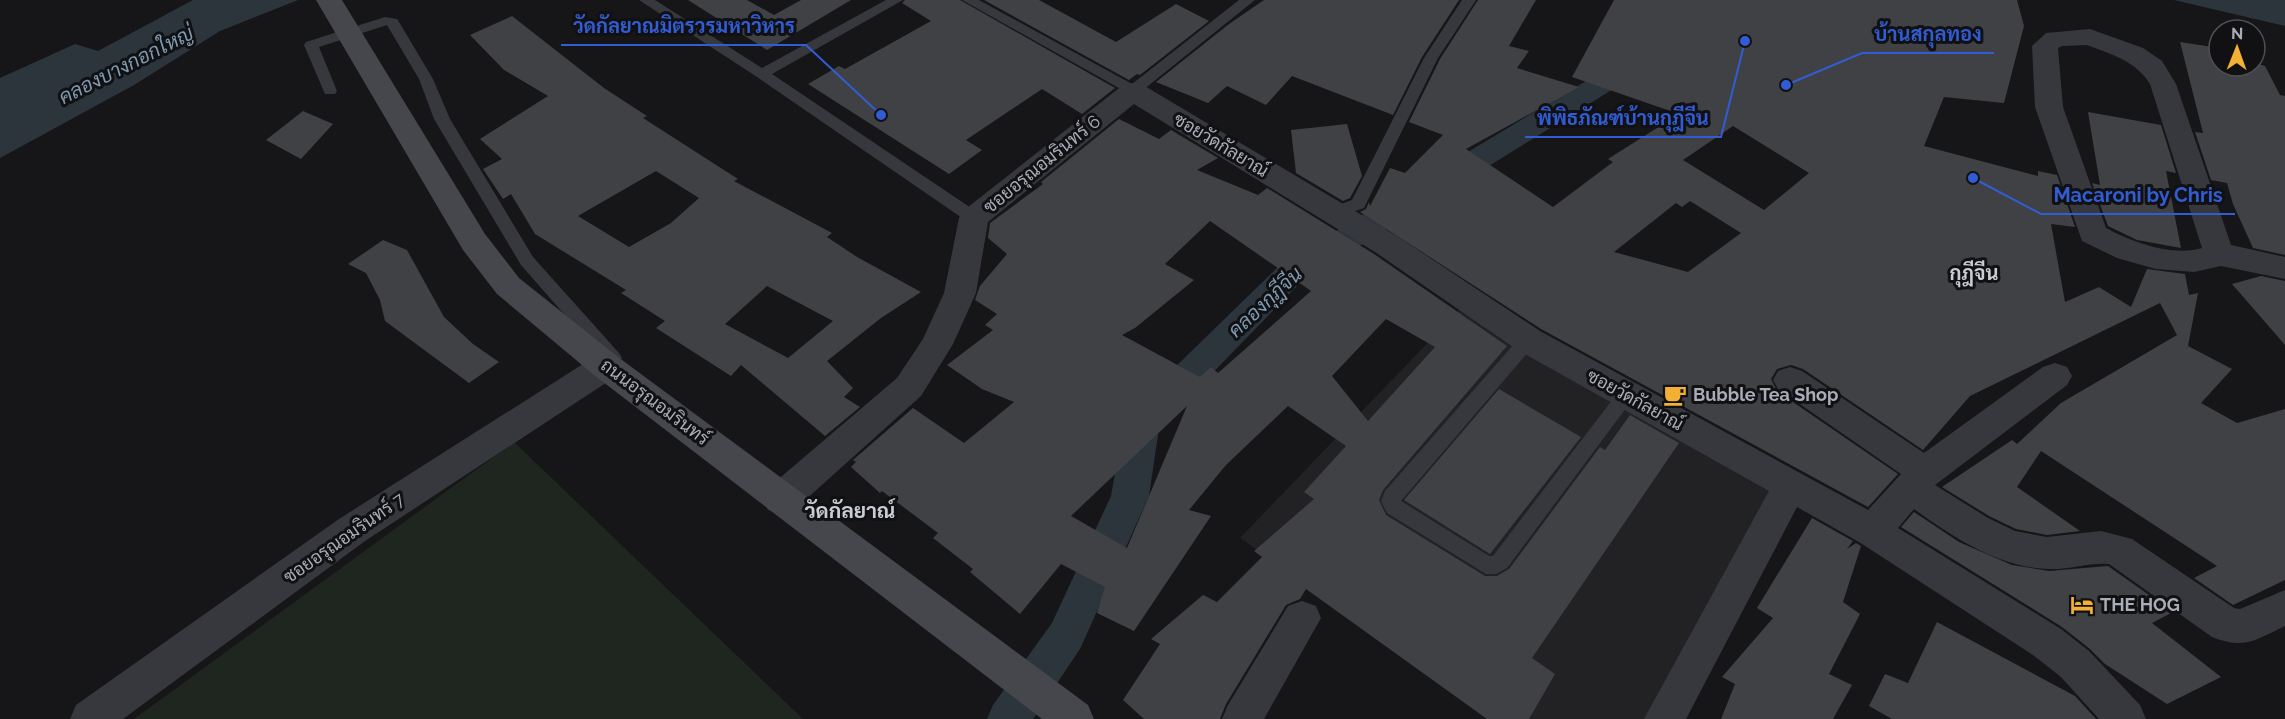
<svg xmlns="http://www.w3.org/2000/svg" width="2285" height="719" font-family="Raleway,Sarabun,sans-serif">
<rect width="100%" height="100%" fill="#161618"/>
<path fill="#222225" d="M1463,306l333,186 -146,227h-155l-255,-181z"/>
<path fill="#1e261f" d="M514,442l289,277h-669z"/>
<path fill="#2c353c" d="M193,0h105l-78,31 -86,54 -134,73v-80l75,-34 23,7z
M2174,0h111v26z"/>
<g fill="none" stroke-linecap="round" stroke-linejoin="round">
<path fill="#2c353c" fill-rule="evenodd" d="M1631,0h26l-14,67 -4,6 -189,117 -11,3 -11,-3 -4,-7 4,-7 188,-113z
M1391,201l11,3 5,8 -5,8 -101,62 -142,146 -10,68 -69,153 -47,70h-46l6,-14 59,-82 59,-127 13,-74 5,-10 150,-146 101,-62z"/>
</g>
<path fill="#404145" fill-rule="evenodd" d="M688,0h59l27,15 27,-15h50l-84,50z
M905,0h55l155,88 -33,26 -40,-25 -76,51 16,10 -33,24 -141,-90 31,-18 6,3 86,-48 -29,-18z
M984,0h55l77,42 60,-38 33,17 -69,54 -3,-1 -8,6z
M1264,0h195l-37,57 -29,58 -101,-39 -26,29 -39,-19 -19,17 -52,-21 73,-58z
M1478,0h58l-27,46 20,5 -12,17 62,19 -113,62 87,58 60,-45 -5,-3 71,-45 -107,-37 42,-77h403l7,26 -20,77 -60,-6 -20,49 114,30v-5l19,4 18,52 -24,-3 14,78 34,-15 32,20 16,-38 38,5 4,21 9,-2 -10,53 44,23 -31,34 36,20 48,-14v171l-52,25 -39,-27 23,-12 -176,-115 -24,36 63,44 -33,4 -31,-6 -27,-13 -47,-29 70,-47 5,4 44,-41 116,-68 -17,-32 -190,93 -47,54 -120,-81 -12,-4 -14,4 -6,10 6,12 121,83 -30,33 -327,-178 -181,-117 6,-3 3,-7 1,4 20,-38 15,5 38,-38 -34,-13 31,-63zM1733,126l76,47 -45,37 -81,-50zM1690,201l51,32 -53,39 -74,-20 62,-49 6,4z
M512,16l92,72 43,28 -4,2 95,61 -4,2 98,52 -5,4 30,20 64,35 -40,26 -54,43 26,27 -9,9 16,10 -35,29 -84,-71 -10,11 -75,-48 9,-7 -44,-28 5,-3 -91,-56 -24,-40 -8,5 -20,-30 19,-10 -22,-20 68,-43 -44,-26 -34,-35zM656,171l43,27 -28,25 -42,24 -51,-31zM767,286l66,35 -45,37 -63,-34z
M2180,42l39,6v18h36v-3l10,3 15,29 5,1v159l-32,-7 -20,-44 -6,-21 -16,-3 -16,-48 8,1z
M303,111l30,13 -32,35 -35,-19z
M2088,112l73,13 15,48 -10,-2 15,77 -44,-8 -29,-14 -16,-43 8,2z
M1119,119l40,20 12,-9 47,28 -21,12 61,25 9,-7 107,66 133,92 -124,144 -4,10 7,15 99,61h12l12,-7 91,-122 5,3 25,-35 49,28 -147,215 23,16 -26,45h-42l-181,-130 -6,10 -14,6 -60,99 -6,15h-76l-21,-19 37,-56 -9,-5 52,-44 14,7 45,-45 -8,-6 60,-52 -10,-7 42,-46 -58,-40 -62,59 -37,45 22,6 -77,115 -37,-18 8,-26 -44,-23 -41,50 -50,-42 3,-3 -40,-31 5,-5 -56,-42 -2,2 -29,-26 5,-5 -3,-2 60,-52 51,35 50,-41 -32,-13 -35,-24 46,-35 -8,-5 12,-11 -22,-14 5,-14 27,-32 -19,-16 2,-15 53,-39 -2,-2zM1210,221l101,70 -93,82 -7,-6 -11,10 -78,-42 13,-7 59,-48 -29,-16zM1386,319l49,28 -67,74 -36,-45zM1187,406l-60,142 -56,-32z
M1347,124l15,52 -12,22 -7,3 -47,-28 -5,-43z
M383,240l24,10 37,67 29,27 26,18 -30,21 -84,-62 -5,-21 -14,-27 -18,-9z
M2261,276l24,5v64l-53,-61z
M1499,389l82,48 -91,117 -86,-54z
M1914,512l45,30 53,23 37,6 59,-5 65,46 -21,11 69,54 -54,27 -62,-40 -15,-15 -28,-22 -161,-100z
M1812,518l41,23 -6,8 9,-6 5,3 -18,56 17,12 -31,60 23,11 -19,34h-112l14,-35 -13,-7 51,-59 -16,-10z
M1937,622l138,74 21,23h-204l-23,-13 16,-32 23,9z"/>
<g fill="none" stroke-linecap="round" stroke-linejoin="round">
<path fill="#37383d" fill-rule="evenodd" d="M639,0h16l107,68 124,-68h17l-131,74 208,140 2,4 -2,4h-12l-211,-145z
M962,0h17l153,84 107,-84h16l-117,94 -5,2z
M1462,0h14l-38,58 -74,150 -30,11 -6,-2 -2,-4 2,-4 24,-9 72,-142z
M385,17l12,2 2,3 34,57 17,40 83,138 86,96 3,5 -3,5 -6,2 -6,-2 -86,-98 -87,-146 -15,-40 -32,-54 -68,22 18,44 -2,3h-10l-21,-49 2,-3z
M1528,333l6,2 3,5 -3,5 -133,156 88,55h4l126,-165 7,-2 7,2 2,5 -128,172 -11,6h-10l-99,-61 -6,-12 4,-10 137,-156z"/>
<path fill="#37383d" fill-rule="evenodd" d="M2090,29l53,19 19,13 14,23 55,161 54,12v22l-64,-13 -27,6 -38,-3 -39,-11 -35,-17 -47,-134 -3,-61 14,-13zM2087,45c24,9 49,16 63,39l52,164c-30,9 -70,-6 -96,-20l-43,-121 -5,-59 4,-2z
M1133,83l10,2 254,151 143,95 328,179 33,-36 -123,-85 -5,-9 5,-9 12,-4 12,4 122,82 119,-86 12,-4 12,4 5,9 -5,9 -132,100 53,33 27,13 32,6 54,-6 31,8 102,69 6,1 45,-19v36c-30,14 -40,24 -73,11l-103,-73c-20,-2 -40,6 -60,5 -50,-1 -96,-32 -135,-60l-16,19 163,101 28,22 51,54 6,14h-47l-38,-42 -28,-22 -174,-113 -62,-35 -111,212h-42l125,-228 -253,-142 -141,-97 -241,-148 -146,118 -12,71 -23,51 -32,52 -127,114 -13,4 -13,-4 -5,-11 5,-11 129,-110 26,-39 21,-46 15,-75 4,-7 160,-126z
M606,353l12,4 5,9 -5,9 -253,166 -242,178h-53l6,-14 263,-186 255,-162z
M1302,601l14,5 5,12 -57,101h-42l6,-14 60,-99z"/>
<path fill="#45474d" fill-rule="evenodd" d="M316,0h26l143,234 34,44 99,79 470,348 6,14h-52l-448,-344 -97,-81 -34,-44z"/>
</g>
<defs>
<g id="cafe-bare" transform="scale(1.8)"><path d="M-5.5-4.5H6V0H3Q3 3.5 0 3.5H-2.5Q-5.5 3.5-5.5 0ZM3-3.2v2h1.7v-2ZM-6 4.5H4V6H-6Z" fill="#f2b134" stroke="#111113" stroke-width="2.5" paint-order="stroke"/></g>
<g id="hotel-bare" transform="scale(1.8)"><path d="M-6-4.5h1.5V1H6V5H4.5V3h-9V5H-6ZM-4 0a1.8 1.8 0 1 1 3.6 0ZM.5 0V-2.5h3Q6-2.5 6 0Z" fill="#f2b134" stroke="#111113" stroke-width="2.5" paint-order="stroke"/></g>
</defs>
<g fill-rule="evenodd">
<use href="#cafe-bare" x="1675" y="395"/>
<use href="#hotel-bare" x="2082" y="605"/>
</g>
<g text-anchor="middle" stroke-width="6" stroke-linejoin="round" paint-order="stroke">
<g font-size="18" fill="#a8adb8" stroke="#111113">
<text transform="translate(1221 145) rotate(31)" y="6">ซอยวัดกัลยาณ์</text>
<text transform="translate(1042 164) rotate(-39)" y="6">ซอยอรุณอมรินทร์ 6</text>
<text transform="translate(1635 400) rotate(29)" y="6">ซอยวัดกัลยาณ์</text>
<text transform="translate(655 402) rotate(37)" y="6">ถนนอรุณอมรินทร์</text>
<text transform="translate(344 538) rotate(-35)" y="6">ซอยอรุณอมรินทร์ 7</text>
</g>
<g font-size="18" font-weight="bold" fill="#a8adb8" stroke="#111113" text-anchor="start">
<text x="1693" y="401">Bubble Tea Shop</text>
<text x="2100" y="611">THE HOG</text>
</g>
<g font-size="20" font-style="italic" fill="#7f9bb3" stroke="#111113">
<text transform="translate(126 65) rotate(-27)" y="7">คลองบางกอกใหญ่</text>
<text transform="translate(1265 302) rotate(-43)" y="7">คลองกุฎีจีน</text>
</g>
<g font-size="20" font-weight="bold" fill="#c9ccd4" stroke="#111113">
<text x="1974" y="280">กุฎีจีน</text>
</g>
<g font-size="21" font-weight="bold" fill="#c9ccd4" stroke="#111113">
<text x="850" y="518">วัดกัลยาณ์</text>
</g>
</g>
<path fill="none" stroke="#325cd3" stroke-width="2" d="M881 115L806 45H561M1786 85L1862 53H1994M1745 41L1721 137H1525M1973 178L2041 214H2235"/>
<g fill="#325cd3" stroke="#111113" stroke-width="2">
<circle cx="881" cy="115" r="6"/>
<circle cx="1786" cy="85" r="6"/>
<circle cx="1745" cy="41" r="6"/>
<circle cx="1973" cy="178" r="6"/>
</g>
<g font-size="20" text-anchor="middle" font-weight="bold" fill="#325cd3" stroke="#111113" stroke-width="6" stroke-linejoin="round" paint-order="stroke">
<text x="684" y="33">วัดกัลยาณมิตรวรมหาวิหาร</text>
<text x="1928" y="41">บ้านสกุลทอง</text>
<text x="1623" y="125">พิพิธภัณฑ์บ้านกุฎีจีน</text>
<text x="2138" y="202">Macaroni by Chris</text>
</g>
<g transform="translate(2237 48) rotate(1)"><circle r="28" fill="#111113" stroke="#4d4f55" stroke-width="1.5"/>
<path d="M0-4.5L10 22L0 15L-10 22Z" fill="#f2b134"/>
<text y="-9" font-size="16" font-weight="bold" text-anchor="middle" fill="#a8adb8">N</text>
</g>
</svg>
